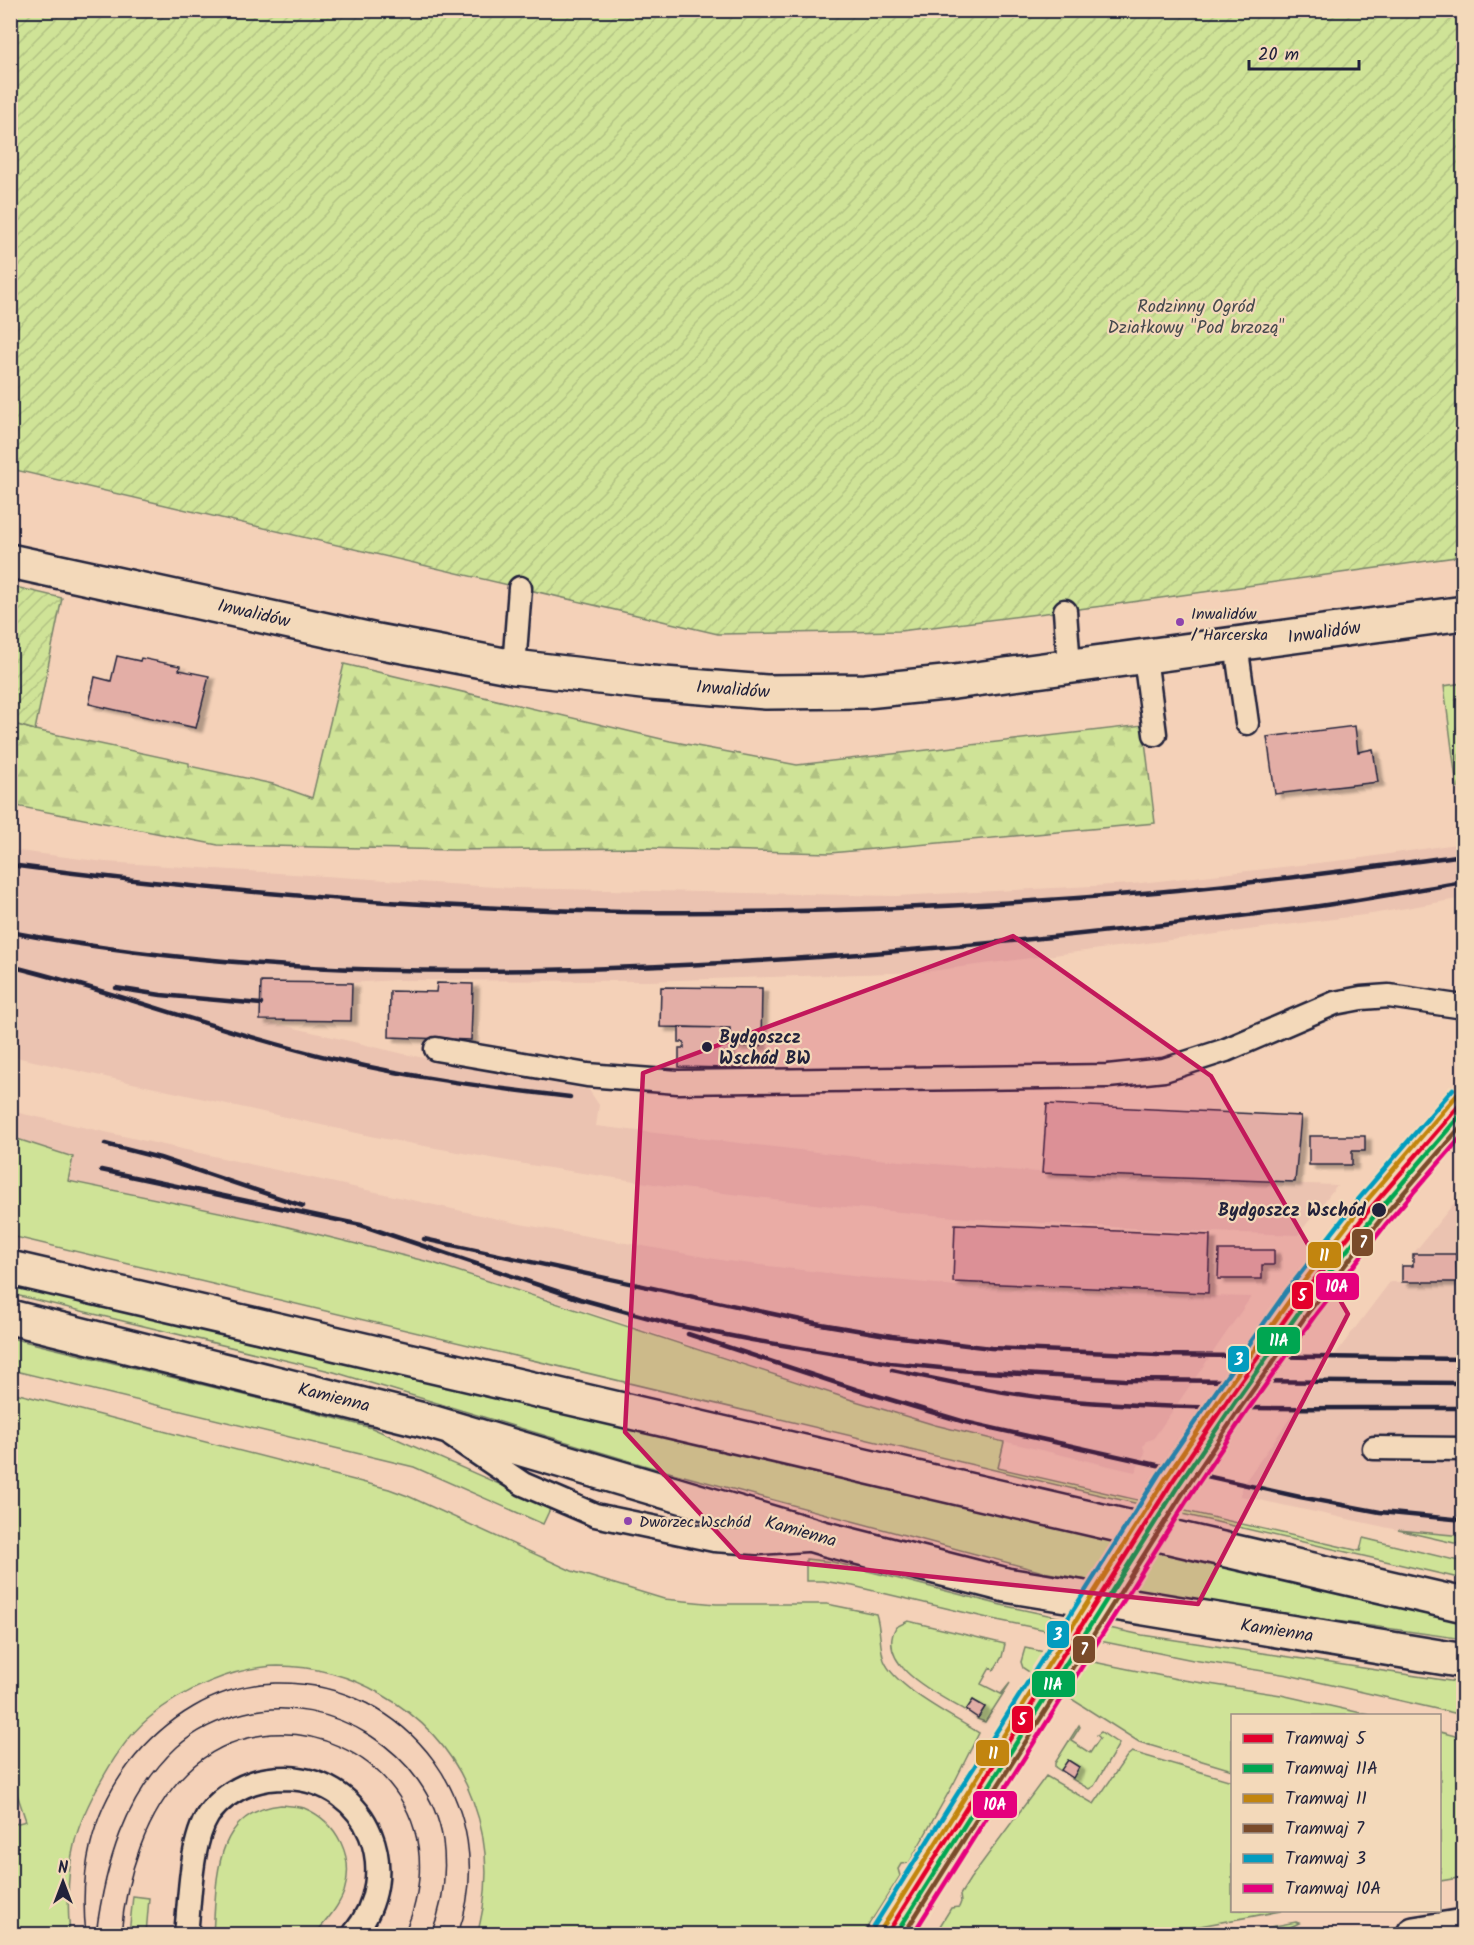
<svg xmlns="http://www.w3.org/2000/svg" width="1474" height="1945" font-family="Kalam,sans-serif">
<defs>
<pattern id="forest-firs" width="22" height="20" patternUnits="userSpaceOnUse" patternTransform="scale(1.5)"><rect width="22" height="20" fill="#cfe397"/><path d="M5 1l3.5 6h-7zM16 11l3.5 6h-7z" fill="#b1c283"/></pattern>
<pattern id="garden-furrows" width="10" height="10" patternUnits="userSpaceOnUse" patternTransform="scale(1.5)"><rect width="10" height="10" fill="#cfe397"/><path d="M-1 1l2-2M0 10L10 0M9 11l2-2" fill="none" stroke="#b1c283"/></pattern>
<filter id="shadow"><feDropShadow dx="6" dy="4" stdDeviation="1.5" flood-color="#0004"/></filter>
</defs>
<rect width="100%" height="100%" fill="#f4d1b8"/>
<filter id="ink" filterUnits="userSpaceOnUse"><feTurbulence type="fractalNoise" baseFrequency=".0167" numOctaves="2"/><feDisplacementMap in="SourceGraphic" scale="12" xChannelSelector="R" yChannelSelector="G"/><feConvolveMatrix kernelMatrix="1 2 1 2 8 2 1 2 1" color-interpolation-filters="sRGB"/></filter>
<g filter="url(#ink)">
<path fill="#ebc3b1" d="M1463,843v55l-91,16 -450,58 -274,9 -254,-1 -42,3 -91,-1v38l143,34 185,36 10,15 -3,21 270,32 139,12 178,10 154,5 -39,50 -112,-4 -197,-11 -166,-15 -149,-18 -144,-22 -155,-28 -364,-81v-206l94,12 406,26 385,8 236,-12 230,-26z
M10,1111l510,113 206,37 135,16 118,11 110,5 162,4 -98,142 -7,2 -3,5 2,7 -10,19 -200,-47 -83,-25 -219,-74 -200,-63 -165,-41 -201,-41 -56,-43z
M1463,1192v344l-65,-6 -157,-34 1,-10 95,-134 53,-70h11l1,-16h11v-12z"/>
<path fill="#cfe397" stroke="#788269" stroke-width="1.5" d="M11,1137l62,20 -5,24 200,41 165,41 419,137 83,25 69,17 -6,26 362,83 3,-13 100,24v17l-389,-90 -1063,-253z
M11,1282l1452,340v17l-238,-34 -182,-33 -393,-105 -316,-95 -323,-78z
M11,1338l270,66 91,24 179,79 -8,17 -129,-57 -403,-97z
M11,1392l378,97 19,7 164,75 92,28 52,5h111l49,10c5,15 3,31 8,46 10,27 70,57 95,73l-24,48 -46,82 -8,1 -3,5 2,7 -37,58h-386c3,-8 4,-17 6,-26 6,-37 3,-72 -10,-107 -17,-47 -48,-82 -92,-107 -30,-18 -68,-28 -103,-28 -43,1 -97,24 -129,52 -23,19 -39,46 -53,72 -9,17 -18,36 -22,55 -7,29 -7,59 -4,89h-59v-109l15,-4 -16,-48z
M1398,1530l65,6v9z
M806,1559l27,3 168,43 141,30 321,48v32l-175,-40 -95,-15 -201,-41 -139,-33 -30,-5h-17z
M908,1621l97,23 -3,13 -8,13 -4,-2 -9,16 20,10 9,-11 -25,39 -8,-3 8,-12 -12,-7 -7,11c-25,-15 -92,-45 -70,-84z
M1025,1648l152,31 104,16 89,20 -138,1v54l-93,-28 -116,-74 -2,-6z
M1079,1725l1,2 -9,14 19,12 10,-15 -3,-3 4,-3 18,12 -25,42 -5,3 -17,-10 7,-12 -11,-7 -7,11 -6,-4v-4z
M1440,1732l23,6 1,139 -24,4z
M1132,1752l100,29v129l49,1 -124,23h-222l16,-26 8,-1 2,-5 -1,-7 10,-16 76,-103 48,28 33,-48z
M281,1805c8,1 16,1 23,3 34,14 51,50 40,84 -6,16 -18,29 -29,42h-102c4,-52 -1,-122 68,-129z
M133,1896l16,2 -3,36h-17z
M1296,1922l3,1 -23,11h-43z"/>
<path fill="url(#forest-firs)" stroke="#788269" stroke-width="1.5" d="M344,664l326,77 127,24 346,-40 12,98 -325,30 -184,-5 -192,2 -236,-5 -207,-40 -1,-82 25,7 154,33v3l84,18 39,14z
M1463,683v104l-6,1 -13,-102z"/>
<path fill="url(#garden-furrows)" stroke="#788269" stroke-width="1.5" d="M11,11h1452v545l-360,50 -203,25 -182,3 -707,-165z
M11,586l51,12 -27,132 -24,-7z"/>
<path fill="#e3aea6" stroke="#22223b" stroke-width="1.5" filter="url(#shadow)" d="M117,656l23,5 1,-3 39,8 -1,4 30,6 -13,52 -107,-24 6,-27 16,4z
M1355,726l3,26 15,-3 5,33 -103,12 -8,-57z
M261,982l91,1 -1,38 -91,-1z
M437,983l36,1 -2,56 -82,-3 1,-46 46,1z
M661,987l101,1 -1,58h-32l1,-18 -70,-1z
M679,1027l51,1 -1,40 -50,-1v-19h5v-6h-5z
M1047,1104l254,12 -6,66 -253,-9z
M1309,1136h56v15h-13v14h-43z
M955,1224l255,11 -2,58 -255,-11z
M1219,1250h55v15h-12v14h-44z
M1413,1254h43l1,28h-55v-16h11z
M973,1700l12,7 -7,11 -12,-8z
M1068,1760l11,7 -6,11 -12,-8z"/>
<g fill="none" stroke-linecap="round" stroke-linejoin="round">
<g stroke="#22223b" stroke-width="27">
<path id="service" d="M1065,611l4,55
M1236,644l11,79
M1145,657l10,77
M514,667l6,-79
M436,1049l151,26 91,7 430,-6 56,-6 62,-20 109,-47 26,-5 28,-2 75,11
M452,1436l71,48 72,31 119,25 43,3 49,-3
M1374,1448l90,1
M186,1934c4,-33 4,-91 22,-119 11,-15 27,-26 44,-32 11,-4 23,-5 35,-5 83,3 117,95 67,156"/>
</g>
<g stroke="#22223b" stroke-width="38">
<path id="tertiary" d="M10,561l367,80 137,26 137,16 115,9 100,-1 88,-9 510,-69"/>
</g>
<g stroke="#22223b" stroke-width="38">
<path id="secondary" d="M1414,1934l50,-8"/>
</g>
<g stroke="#22223b" stroke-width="38">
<path id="primary" d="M10,1268l1454,337
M10,1317l421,105 395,117 180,46 458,76"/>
</g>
<use href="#service" stroke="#f3d9ba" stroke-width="22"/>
<use href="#tertiary" stroke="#f3d9ba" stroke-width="33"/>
<use href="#secondary" stroke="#f3d9ba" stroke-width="33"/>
<use href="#primary" stroke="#f3d9ba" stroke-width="33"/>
<path stroke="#22223b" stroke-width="1.5" d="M86,1934c-7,-61 5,-121 43,-170 36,-46 87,-79 146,-81 134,-3 228,125 183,251
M96,1934c9,-68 28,-138 81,-187 19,-17 43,-28 68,-34 85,-21 184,39 198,128 4,32 0,64 -12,93
M121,1934c5,-56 24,-121 66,-162 88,-85 242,-18 232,106 -2,20 -6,39 -16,56"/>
<path stroke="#22223b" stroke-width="4.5" d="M10,865c204,27 409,43 614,47 173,2 347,-5 519,-19 108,-9 214,-24 321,-38
M10,932c246,47 498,44 747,29 180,-11 360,-29 540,-52 56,-7 111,-18 167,-27
M10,966c111,27 217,68 328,94 76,18 154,28 232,37
M116,988l45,7 100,9
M105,1144l55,14 143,48
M101,1170l260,55 219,74 95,26 77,15 138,23 81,8 154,9 339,3
M424,1239l391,84 77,13 99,12 167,7 306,4
M688,1334l170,56 107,32 335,75 80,15 84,8
M892,1370c57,12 113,24 171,30 133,12 267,7 401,8"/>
<g stroke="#22223b" stroke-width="27" stroke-linecap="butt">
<path id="service-bridge" d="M899,1934l266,-421 72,-110 95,-129 80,-99 52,-60"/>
</g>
<use href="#service-bridge" stroke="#f3d9ba" stroke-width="22"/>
<g stroke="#f3d9ba" stroke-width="9">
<path id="tram-1" d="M887,1934l285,-452 57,-84 69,-97 71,-91 95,-110"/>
</g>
<g stroke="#f3d9ba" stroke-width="9">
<path id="tram-2" d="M896,1934l282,-448 57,-84 69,-97 71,-90 89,-104"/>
</g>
<g stroke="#f3d9ba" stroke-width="9">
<path id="tram-3" d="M881,1930l285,-452 57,-84 69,-97 71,-92 95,-111"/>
</g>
<g stroke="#f3d9ba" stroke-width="9">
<path id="tram-4" d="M904,1934l281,-444 56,-83 69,-97 71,-91 83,-96"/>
</g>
<g stroke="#f3d9ba" stroke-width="9">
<path id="tram-5" d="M874,1926l285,-452 58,-84 69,-98 71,-91 96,-112"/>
</g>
<g stroke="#f3d9ba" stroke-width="9">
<path id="tram-6" d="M913,1934l278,-440 56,-83 69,-97 70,-90 78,-90"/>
</g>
<use href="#tram-1" stroke="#e4002b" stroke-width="4.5"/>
<use href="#tram-2" stroke="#00a651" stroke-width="4.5"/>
<use href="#tram-3" stroke="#c2850f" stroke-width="4.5"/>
<use href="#tram-4" stroke="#7a4b2a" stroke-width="4.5"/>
<use href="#tram-5" stroke="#039cbf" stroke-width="4.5"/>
<use href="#tram-6" stroke="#e5007d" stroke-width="4.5"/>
</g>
</g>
<path fill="#c2185b" fill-opacity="0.2" stroke="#c2185b" stroke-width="4.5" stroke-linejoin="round" d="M1013,936l198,140 137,238 -150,290 -458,-47 -115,-125 18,-359z"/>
<g fill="#8e44ad" stroke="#f3d9ba" stroke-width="2">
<circle cx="1180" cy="622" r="5"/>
<circle cx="628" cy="1521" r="5"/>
</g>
<g fill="#22223b" stroke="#f3d9ba" stroke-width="2">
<circle cx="707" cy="1047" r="6"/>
<circle cx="1379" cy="1210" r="8"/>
</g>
<g text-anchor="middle" stroke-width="4.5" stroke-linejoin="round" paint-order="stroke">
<g font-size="16" fill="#22223b" stroke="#f3d9ba" text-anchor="start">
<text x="1191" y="619">Inwalidów<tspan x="1191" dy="21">/ Harcerska</tspan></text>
<text x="639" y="1527">Dworzec Wschód</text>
</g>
<g font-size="18" fill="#45494d" stroke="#f3d9ba">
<text x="1196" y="312">Rodzinny Ogród<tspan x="1196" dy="21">Działkowy "Pod brzozą"</tspan></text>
</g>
<g font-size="18" fill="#22223b" stroke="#f3d9ba">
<text transform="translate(254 613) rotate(13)" y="6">Inwalidów</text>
<text transform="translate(1324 632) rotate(-8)" y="6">Inwalidów</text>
<text transform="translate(733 689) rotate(4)" y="6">Inwalidów</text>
<text transform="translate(334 1397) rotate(14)" y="6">Kamienna</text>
<text transform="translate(801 1531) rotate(16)" y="6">Kamienna</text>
<text transform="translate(1277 1630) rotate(9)" y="6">Kamienna</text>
</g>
<g font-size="18" font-weight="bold" fill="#22223b" stroke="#f3d9ba" text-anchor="start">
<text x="719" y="1043">Bydgoszcz<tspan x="719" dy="21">Wschód BW</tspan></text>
</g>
<g font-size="18" font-weight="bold" fill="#22223b" stroke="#f3d9ba" text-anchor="end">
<text x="1366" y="1216">Bydgoszcz Wschód</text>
</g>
</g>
<g stroke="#f3d9ba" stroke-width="2">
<rect x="1351" y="1228" width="23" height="29" rx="6" fill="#7a4b2a"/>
<rect x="1307" y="1241" width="35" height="28" rx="6" fill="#c2850f"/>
<rect x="1315" y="1272" width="45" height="29" rx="6" fill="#e5007d"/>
<rect x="1291" y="1281" width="23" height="29" rx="6" fill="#e4002b"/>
<rect x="1256" y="1326" width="45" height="29" rx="6" fill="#00a651"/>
<rect x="1227" y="1345" width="23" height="28" rx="6" fill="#039cbf"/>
<rect x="1046" y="1620" width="24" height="29" rx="6" fill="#039cbf"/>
<rect x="1072" y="1635" width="24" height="29" rx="6" fill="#7a4b2a"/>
<rect x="1031" y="1670" width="45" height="28" rx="6" fill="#00a651"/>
<rect x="1011" y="1705" width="23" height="29" rx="6" fill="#e4002b"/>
<rect x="975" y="1739" width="35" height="28" rx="6" fill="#c2850f"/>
<rect x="972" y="1790" width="46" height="29" rx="6" fill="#e5007d"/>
</g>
<g font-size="16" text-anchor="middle" font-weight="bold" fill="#fff">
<text x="1363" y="1248">7</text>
<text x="1324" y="1261">11</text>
<text x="1337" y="1292">10A</text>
<text x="1302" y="1301">5</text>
<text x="1279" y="1346">11A</text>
<text x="1239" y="1365">3</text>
<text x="1058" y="1640">3</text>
<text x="1084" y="1655">7</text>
<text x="1053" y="1690">11A</text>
<text x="1022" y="1725">5</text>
<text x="993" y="1759">11</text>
<text x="995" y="1810">10A</text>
</g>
<rect width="1474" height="1945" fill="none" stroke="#f3d9ba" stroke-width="36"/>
<rect x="18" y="18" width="1438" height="1909" fill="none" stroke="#22223b" stroke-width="2" filter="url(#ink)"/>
<rect x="1231" y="1714" width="210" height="198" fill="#f3d9ba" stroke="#9f9087" stroke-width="1.5"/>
<rect x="1243" y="1734" width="30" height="9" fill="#e4002b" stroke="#9f9087" stroke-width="1.5"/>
<text x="1285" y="1744" font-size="18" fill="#22223b">Tramwaj 5</text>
<rect x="1243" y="1764" width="30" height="9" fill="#00a651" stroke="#9f9087" stroke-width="1.5"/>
<text x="1285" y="1774" font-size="18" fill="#22223b">Tramwaj 11A</text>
<rect x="1243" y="1794" width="30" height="9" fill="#c2850f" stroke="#9f9087" stroke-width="1.5"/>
<text x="1285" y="1804" font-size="18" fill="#22223b">Tramwaj 11</text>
<rect x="1243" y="1824" width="30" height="9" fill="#7a4b2a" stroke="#9f9087" stroke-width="1.5"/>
<text x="1285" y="1834" font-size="18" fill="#22223b">Tramwaj 7</text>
<rect x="1243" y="1854" width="30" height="9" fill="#039cbf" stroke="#9f9087" stroke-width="1.5"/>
<text x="1285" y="1864" font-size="18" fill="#22223b">Tramwaj 3</text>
<rect x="1243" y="1884" width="30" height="9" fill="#e5007d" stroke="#9f9087" stroke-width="1.5"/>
<text x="1285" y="1894" font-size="18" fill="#22223b">Tramwaj 10A</text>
<g transform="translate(63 1882)" stroke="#f3d9ba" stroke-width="4.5" paint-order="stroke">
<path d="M0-4.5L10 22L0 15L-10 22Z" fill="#22223b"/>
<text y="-9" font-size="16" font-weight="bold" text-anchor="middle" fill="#22223b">N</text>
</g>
<path d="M1249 60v9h110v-9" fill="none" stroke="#22223b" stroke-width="3"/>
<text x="1258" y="60" font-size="18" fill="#22223b" stroke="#f3d9ba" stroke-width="4.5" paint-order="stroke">20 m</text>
</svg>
